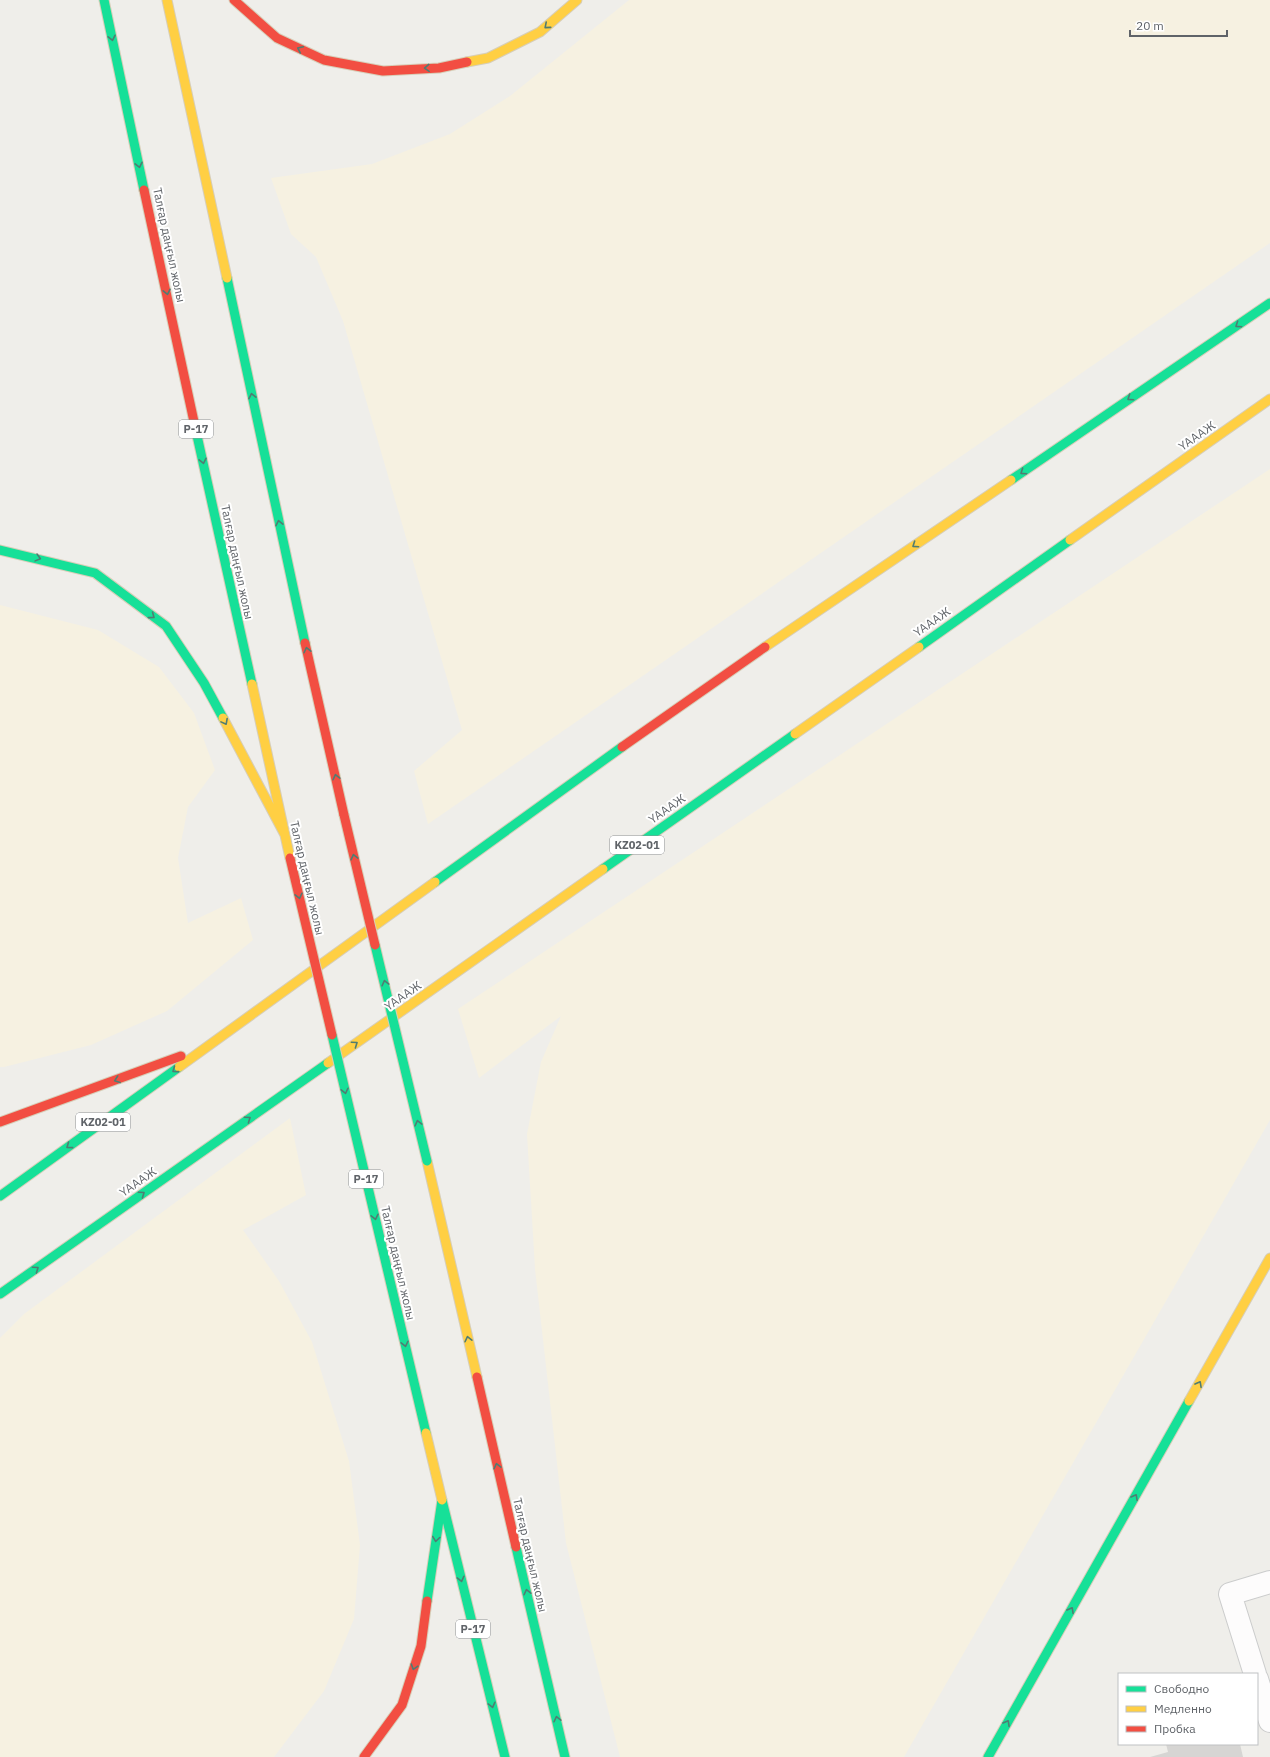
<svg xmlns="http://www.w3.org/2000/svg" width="1270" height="1757" font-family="'IBM Plex Sans',sans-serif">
<rect width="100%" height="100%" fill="#efeeea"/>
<path fill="#f6f1e1" d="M629,0h641v243l-842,581 -14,-53 48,-41 -119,-409 -27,-64 -25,-23 -20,-56 101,-14 78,-30 60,-38z
M1270,469v651l-366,637h-284l-54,-214 -31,-274 -8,-135 14,-72 20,-46 -82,62 -21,-69z
M0,605l98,25 61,37 35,46 21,57 -27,37 -10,51 10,65 53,-25 12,42 -86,71 -76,34 -87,22h-4z
M290,1118l16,77 -63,35 36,51 33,61 37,119 11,84 -6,74 -30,72 -50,66h-274v-419l24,-24z"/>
<path fill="#d6d5d3" d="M1166,1744h74l3,13h-93l18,-5z"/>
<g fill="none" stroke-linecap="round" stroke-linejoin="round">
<g stroke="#cbcccc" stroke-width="24">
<path id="street" d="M1255,1674l-25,-80 40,-12
M1257,1679l13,42"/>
</g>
<g stroke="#d7ceb8" stroke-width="11">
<path id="fast" d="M104,0l40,190
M227,278l78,365
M196,431l56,253
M1011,480l259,-177
M0,550l95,23 71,53 38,57 19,35
M919,647l151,-107
M603,869l192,-135
M435,882l187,-135
M0,1196l179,-129
M0,1294l328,-231
M442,1500l63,257
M516,1547l49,210
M427,1601l15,-101
M988,1757l201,-356"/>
</g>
<g stroke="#d7ceb8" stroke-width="11">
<path id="slow" d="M167,0l60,278
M467,62l21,-4 52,-26 37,-32
M1070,540l200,-141
M765,647l246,-167
M252,684l38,174
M223,718l62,117
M795,734l124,-87
M328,1063l275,-194
M179,1067l256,-185
M427,1161l50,216
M1189,1401l81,-143"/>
</g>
<g stroke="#d7ceb8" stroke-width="11">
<path id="jam" d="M234,0l43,38 47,22 59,11 56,-3 28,-6
M144,190l52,241
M305,643l39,172
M622,747l143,-100
M0,1122l181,-66
M477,1377l39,170
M364,1757l38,-52 19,-59 6,-45"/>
</g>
<use href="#street" stroke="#fdfcfc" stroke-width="22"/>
<use href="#fast" stroke="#16e098" stroke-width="9"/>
<use href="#slow" stroke="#ffcf43" stroke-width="9"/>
<use href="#jam" stroke="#f24e42" stroke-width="9"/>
<g stroke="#d7ceb8" stroke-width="11" stroke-linecap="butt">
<path id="fast-bridge" d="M375,945l52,216
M332,1035l94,398"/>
</g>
<g stroke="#d7ceb8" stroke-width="11" stroke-linecap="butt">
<path id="slow-bridge" d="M426,1433l16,67"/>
</g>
<g stroke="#d7ceb8" stroke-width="11" stroke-linecap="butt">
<path id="jam-bridge" d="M344,815l31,130
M290,858l42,177"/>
</g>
<use href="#fast-bridge" stroke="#16e098" stroke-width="9"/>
<use href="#slow-bridge" stroke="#ffcf43" stroke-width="9"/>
<use href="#jam-bridge" stroke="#f24e42" stroke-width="9"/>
</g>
<defs><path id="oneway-chevron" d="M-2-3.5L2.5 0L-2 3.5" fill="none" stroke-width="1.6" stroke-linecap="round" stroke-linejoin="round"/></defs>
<g stroke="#507c72">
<use href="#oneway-chevron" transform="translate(547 26) rotate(139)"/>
<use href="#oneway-chevron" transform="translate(112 38) rotate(78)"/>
<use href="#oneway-chevron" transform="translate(300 49) rotate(-155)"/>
<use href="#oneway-chevron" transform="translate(427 68) rotate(177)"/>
<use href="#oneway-chevron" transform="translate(139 165) rotate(78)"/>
<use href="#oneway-chevron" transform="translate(167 292) rotate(78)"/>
<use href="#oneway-chevron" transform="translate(1238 325) rotate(146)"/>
<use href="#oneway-chevron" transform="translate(252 396) rotate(-102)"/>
<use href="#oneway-chevron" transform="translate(1130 398) rotate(146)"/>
<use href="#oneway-chevron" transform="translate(203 461) rotate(78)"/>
<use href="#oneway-chevron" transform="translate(1023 472) rotate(146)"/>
<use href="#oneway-chevron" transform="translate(279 523) rotate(-102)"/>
<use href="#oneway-chevron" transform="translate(915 545) rotate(146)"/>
<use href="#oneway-chevron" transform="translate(38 558) rotate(15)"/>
<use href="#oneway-chevron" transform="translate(152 616) rotate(37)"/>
<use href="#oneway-chevron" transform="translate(307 650) rotate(-103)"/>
<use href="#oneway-chevron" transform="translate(225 722) rotate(62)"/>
<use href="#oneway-chevron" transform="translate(336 777) rotate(-103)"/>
<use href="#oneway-chevron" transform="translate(354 857) rotate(-104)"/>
<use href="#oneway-chevron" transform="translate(299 896) rotate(77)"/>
<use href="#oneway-chevron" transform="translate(385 983) rotate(-104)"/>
<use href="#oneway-chevron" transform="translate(355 1044) rotate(-35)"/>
<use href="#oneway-chevron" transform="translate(175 1070) rotate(144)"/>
<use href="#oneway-chevron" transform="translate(117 1080) rotate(160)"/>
<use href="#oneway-chevron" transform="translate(345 1091) rotate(77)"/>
<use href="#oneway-chevron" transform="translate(248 1119) rotate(-35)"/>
<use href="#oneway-chevron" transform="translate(418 1123) rotate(-104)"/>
<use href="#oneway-chevron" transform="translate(69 1146) rotate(144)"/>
<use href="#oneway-chevron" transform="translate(142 1194) rotate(-35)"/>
<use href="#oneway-chevron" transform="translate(375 1217) rotate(77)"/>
<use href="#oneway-chevron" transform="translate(36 1269) rotate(-35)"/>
<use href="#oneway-chevron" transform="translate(468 1339) rotate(-103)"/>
<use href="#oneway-chevron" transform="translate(405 1344) rotate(77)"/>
<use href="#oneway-chevron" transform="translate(1199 1384) rotate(-61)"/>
<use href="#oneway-chevron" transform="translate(497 1466) rotate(-103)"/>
<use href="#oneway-chevron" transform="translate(1135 1497) rotate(-61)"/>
<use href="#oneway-chevron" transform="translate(436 1539) rotate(98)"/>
<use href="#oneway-chevron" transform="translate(461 1579) rotate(76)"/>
<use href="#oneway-chevron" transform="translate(527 1592) rotate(-103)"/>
<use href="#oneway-chevron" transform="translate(1071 1610) rotate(-61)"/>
<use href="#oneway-chevron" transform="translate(414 1667) rotate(107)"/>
<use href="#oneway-chevron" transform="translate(492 1705) rotate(76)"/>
<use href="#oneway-chevron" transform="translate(557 1719) rotate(-103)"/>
<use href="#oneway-chevron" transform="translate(1007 1723) rotate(-61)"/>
</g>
<g text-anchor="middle" stroke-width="4" stroke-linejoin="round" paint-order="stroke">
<g fill="#fff" stroke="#8f9295" stroke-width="1">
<rect x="179" y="420" width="34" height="18" rx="3"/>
<rect x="610" y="836" width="54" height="18" rx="3"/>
<rect x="76" y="1113" width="54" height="18" rx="3"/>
<rect x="349" y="1170" width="34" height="18" rx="3"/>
<rect x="456" y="1620" width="34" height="18" rx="3"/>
</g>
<g font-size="11" font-weight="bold" fill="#5f6368">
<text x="196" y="433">P-17</text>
<text x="637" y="849">KZ02-01</text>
<text x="103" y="1126">KZ02-01</text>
<text x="366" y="1183">P-17</text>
<text x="473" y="1633">P-17</text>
</g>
<g font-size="12" fill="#5f6368" stroke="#fff">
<text transform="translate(169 245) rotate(78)" y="4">Талғар даңғыл жолы</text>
<text transform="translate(1197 436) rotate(-35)" y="4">ҮАААЖ</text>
<text transform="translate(237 562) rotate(78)" y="4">Талғар даңғыл жолы</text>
<text transform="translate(932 622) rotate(-35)" y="4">ҮАААЖ</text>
<text transform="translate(667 809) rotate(-35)" y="4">ҮАААЖ</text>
<text transform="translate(307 878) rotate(77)" y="4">Талғар даңғыл жолы</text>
<text transform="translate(403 996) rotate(-35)" y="4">ҮАААЖ</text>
<text transform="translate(138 1182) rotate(-35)" y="4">ҮАААЖ</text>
<text transform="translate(398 1263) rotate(77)" y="4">Талғар даңғыл жолы</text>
<text transform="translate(530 1555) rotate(77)" y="4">Талғар даңғыл жолы</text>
</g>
</g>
<rect x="1118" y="1673" width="140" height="72" fill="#ffffff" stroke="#bfc1c3"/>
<rect x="1126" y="1686" width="20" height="6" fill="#16e098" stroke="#bfc1c3"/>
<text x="1154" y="1693" font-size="12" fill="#5f6368">Свободно</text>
<rect x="1126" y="1706" width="20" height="6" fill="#ffcf43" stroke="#bfc1c3"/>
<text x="1154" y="1713" font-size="12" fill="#5f6368">Медленно</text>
<rect x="1126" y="1726" width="20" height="6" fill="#f24e42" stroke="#bfc1c3"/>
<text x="1154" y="1733" font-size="12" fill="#5f6368">Пробка</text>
<path d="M1130 30v6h97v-6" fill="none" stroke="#5f6368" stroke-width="2"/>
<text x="1136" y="30" font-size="12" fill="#5f6368" stroke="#ffffff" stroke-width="3" paint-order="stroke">20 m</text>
</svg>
